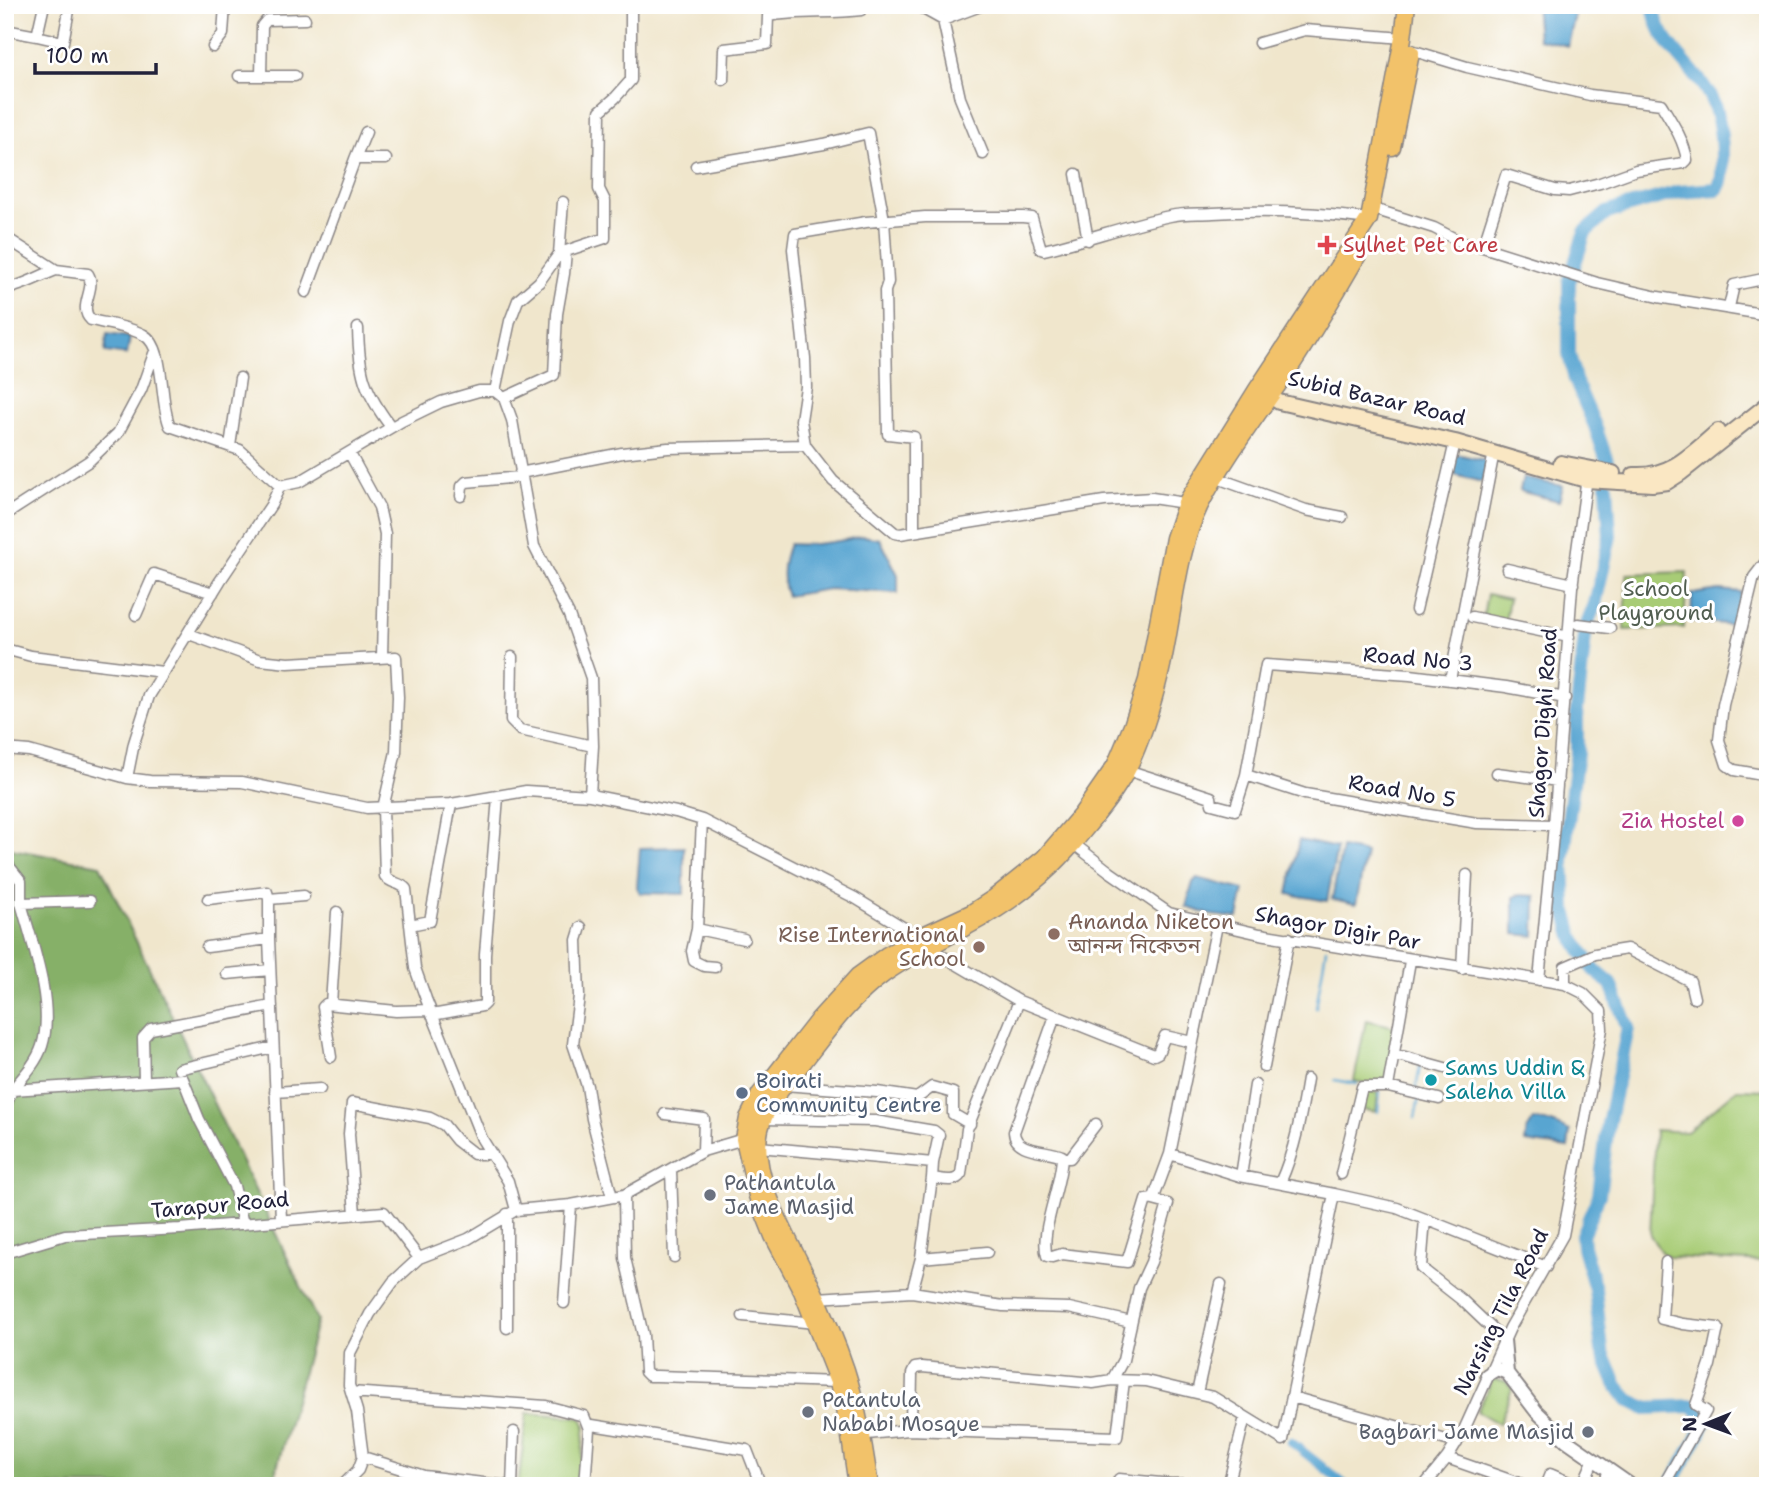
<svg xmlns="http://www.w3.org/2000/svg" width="1773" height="1491" font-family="'Shantell Sans','Noto Sans Bengali',sans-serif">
<rect width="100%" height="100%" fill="#fff"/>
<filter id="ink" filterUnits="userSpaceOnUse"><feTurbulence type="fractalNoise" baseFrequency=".0143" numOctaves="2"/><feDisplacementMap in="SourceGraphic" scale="14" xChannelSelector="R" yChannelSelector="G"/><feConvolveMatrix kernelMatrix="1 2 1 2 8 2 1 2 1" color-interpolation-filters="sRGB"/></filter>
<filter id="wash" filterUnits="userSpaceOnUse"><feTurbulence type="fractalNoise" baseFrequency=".00686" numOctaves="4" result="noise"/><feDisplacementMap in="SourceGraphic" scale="28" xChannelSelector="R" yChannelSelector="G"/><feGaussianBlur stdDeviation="1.57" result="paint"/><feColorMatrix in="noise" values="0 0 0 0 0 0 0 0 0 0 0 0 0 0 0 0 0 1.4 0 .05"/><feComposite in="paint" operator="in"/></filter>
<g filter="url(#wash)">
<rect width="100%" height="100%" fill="#f0e6cc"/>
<path fill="#a8cc76" stroke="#657758" stroke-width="2" d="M1687,572l-3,56 -59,2 2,-56z
M1487,594l22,5 -4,23 -22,-5z
M1366,1020l30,7 -9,52 -9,7 -24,-5z
M1737,1089l31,1v172l-99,-5 -8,-5 -11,-17 5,-105 32,2z
M1363,1090l15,3 -2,19 -17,-3z
M1493,1379l13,2 6,8 -13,35 -22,-13z
M527,1413l51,4 5,3 2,5 -6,61h-61z"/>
<path fill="#86b067" stroke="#546951" stroke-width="2" d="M5,848l95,17 217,455 -45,166h-267z"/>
<path fill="#59a5d1" stroke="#3e6486" stroke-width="2" d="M1539,5h38l-9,41 -30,-7 -2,-24z
M107,334l23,3 -3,18 -22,-3z
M1456,454l32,7 -6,21 -31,-8z
M1523,478l40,8 -4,15 -36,-9 -3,-2z
M863,536l17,3 18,36v18l-69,-4 -42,7c-7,-17 -5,-35 2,-52 26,2 49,-2 74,-8z
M1719,590l22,2 -4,33 -46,-4 1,-27z
M1299,840l38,8 -10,53 -39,-7z
M684,847v47l-44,-1 -3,-6 3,-39z
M1342,848l24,5 -10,51 -24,-5z
M1197,878l47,12 -6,28 -27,-3 -25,-8 7,-25z
M1518,895l18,1 -1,40 -21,-2v-37z
M1533,1120l19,3 18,8 -2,17 -43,-6 2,-12z"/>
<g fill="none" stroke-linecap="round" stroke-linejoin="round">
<path stroke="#59a5d1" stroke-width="2.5" d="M1316,1008l10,-59
M1335,1080l22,4
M1416,1090l4,-24
M1378,1112l2,-21
M1415,1118l4,-21"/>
<path stroke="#59a5d1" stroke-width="9" d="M1291,1442l56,44"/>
<path stroke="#59a5d1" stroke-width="14" d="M1607,461l-12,-35 -20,-46 -6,-26v-72l16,-50 22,-19 15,-5 57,-16 38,-3c7,-9 5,-20 5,-32 0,-22 -4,-50 -17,-69 -16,-25 -51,-50 -51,-83
M1607,486l3,50 -15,68 -9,23 -9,82v43l-14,109 2,47 9,31 19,30 18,15 17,44 -20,97 -9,70 -17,40 1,12 12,42 7,62 15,35 12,14 15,8 49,-2 13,13 -7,16 -29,51"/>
</g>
</g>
<g filter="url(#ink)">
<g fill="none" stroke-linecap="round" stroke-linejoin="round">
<g stroke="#898484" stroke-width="13">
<path id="minor" d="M916,5l27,15 40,-15
M943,20l17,78 23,56
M5,30l32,6 7,-31
M37,36l26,6 7,-37
M1259,43l46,-13 98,8
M213,47l10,-13 2,-29
M1411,50l56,17 123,28 71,9c11,18 23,36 26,56l-3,3 -48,7 -36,13 -31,8 -14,-1 -49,-15 -23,72
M239,76h56
M261,76l1,-50 5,-6 38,-1
M723,80l1,-31 43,-5 1,-28c31,-6 62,-2 93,-6l1,-5
M355,159l11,-27
M696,166l128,-22 44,-11 16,87 4,62 -3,9 3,143 26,3v95
M1076,174l12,66
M1377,210l57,18 29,15 20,4 114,36 61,14 110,18
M5,237l51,33 32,4c9,15 -11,33 3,46 16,4 37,6 53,15 22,12 15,68 26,91l70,24 40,36 19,-4 103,-61 39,-19 38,-11h16l9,7 8,22 22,126 35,69 22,63 2,68 -3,49
M5,289c16,-2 34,-13 51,-19
M306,292l49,-133h31
M1729,307l5,-22 34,-7
M358,328c1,45 6,63 33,99
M495,391l15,-70 8,-21 21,-18 20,-28 4,-52
M504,398l50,-23 3,-61 7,-40 2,-23 39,-13v-37l-6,-12 1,-78 15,-13 16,-18v-75
M805,445l-4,-25 5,-33 -1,-29 -12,-109 2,-15 71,-12 59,-5h98l9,1 9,31 3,1c43,-10 83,-25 126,-34 13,-3 29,-2 43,-3 56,-3 101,-1 156,6
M230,446l10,-68
M350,454l29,53 6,27 -3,122
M520,473l102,-20 46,-5 137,-3 28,36 62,52 5,1 204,-33 48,-3 39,6
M1217,478l89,32 36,7
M461,496l1,-10 4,-4 54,-5
M5,515l84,-54 29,-28 23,-43 14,-39
M1768,559l-14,18 -31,128 -4,35 8,25 7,5 34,6
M1507,569l66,15
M1416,610l39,-168
M136,615l18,-41 59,19
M1472,617l97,20
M1578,624l32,4
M189,634l71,26 28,3 108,-6 2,40 -2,55 -13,56 2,68c6,8 15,6 21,13l9,79 11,31 56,140 26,42 8,29
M5,649l26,7 132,16
M512,657l-1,64 9,9 73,16
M1450,680l44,-228
M5,749l24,2 98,27 23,3 92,1 125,26 84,-4 75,-13 64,4 86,17 26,8 153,78 64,39 8,10 92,54 135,54 4,-2 7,-17 27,6
M1127,770l84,27 1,7 23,6 11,-35 20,-110 144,10 96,12 59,11
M1497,773l61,8
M1246,775l59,19 172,29 77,2
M127,778l7,-35 15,-47 71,-115 51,-76 9,-19
M702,820l-5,109 47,10
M1069,840l41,32 59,41 91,21 305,50 18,9 18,18 1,18 -39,206 -53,93 -47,104 -16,26 -23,28
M5,861l16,20v22l69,-2
M208,899l59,-7 2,7
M410,925l20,-4 21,-117
M581,927l-4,13 2,56 -6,48 14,42 5,33 20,78
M697,929l-5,22 2,10 10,5 11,1
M207,947l62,-8
M1462,969l5,-94
M227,974l43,-4
M1539,980l15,-155 18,-238 15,-110
M1565,984v-17l30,-13 32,-5 63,32 4,17
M331,1004l6,-92
M432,1015l50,-9 3,-3v-49l13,-157
M1055,1016l-41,116c1,21 33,17 48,24 0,29 -23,76 -15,100l5,1 10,-3 65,8 19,-62 8,-1
M1394,1054l51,14
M331,1057l-8,-50 3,-3 70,7 34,-1
M1264,1067l25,-129
M179,1069l94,-22
M144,1080l-1,-42 8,-9 121,-23
M784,1085l93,7 40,6 15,-11 21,6v21l17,10
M1388,1087l51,12
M12,1090c11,-13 25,-28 30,-44 13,-41 -10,-103 -21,-143
M275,1092l45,-3
M5,1108l7,-18 171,-11 16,40 35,67 9,38
M665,1114l39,5 -1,32
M763,1119l112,2 59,10 5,4 -6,28
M759,1147l174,16 -1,15c10,1 23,6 29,-4l6,-45 52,-128
M1062,1158h8l26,-34
M671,1170l3,87
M1341,1174l21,-87h26l22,-126
M1241,1176l14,-91
M1280,1183c15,-33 21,-68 27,-104
M1334,1194l63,14 28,11 -4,49 42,33 41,39
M624,1195l1,63 18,77 2,37 4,4h8l181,6
M355,1214l-6,-80 3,-31 78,15 14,7 12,15 18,14h18
M507,1214v114
M281,1219l-12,-280v-40l35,-3
M1425,1219l121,48
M5,1253l60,-18 115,-6 204,-17 35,46
M921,1258l66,-6
M912,1292l9,-34 11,-80
M817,1298l95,-6 91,14 66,2 62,14
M564,1303l7,-98
M743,1316l72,7
M1112,1380l11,-20 16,-72 12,-26 17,-58 -15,-4 17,-46 47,-229
M351,1392l195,14 38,10 5,13 -4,57
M1197,1393l24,-109
M1292,1397l165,46
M592,1425l155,25 14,36
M909,1430l208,7 7,-56
M857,1435l52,-5 2,-6 1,-50 3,-6 7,-1 171,16 19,-3 34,1 67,16 70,43 51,-246 -94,-18 -70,-22
M363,1457l61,19 84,10
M1447,1458l80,28
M342,1486l16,-16 5,-13 -6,-46 -8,-26 1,-32 20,-39 23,-32 26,-24 49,-19 48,-29 55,-5 53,-10 79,-44 44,-13
M512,1486l2,-54
M1119,1486v-7l52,5 34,-1 8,3
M1228,1486l17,-69
M1545,1486l5,-12 28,12
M1582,1486l12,-27
M1603,1486l6,-16
M1663,1486l43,-75 -10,-6 14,-40 8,-37 -35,-4 -21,-5 4,-57"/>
</g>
<g stroke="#898484" stroke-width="16">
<path id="tertiary" d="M1504,1340l3,33 29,38 30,29 66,46
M1487,1375l10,-6 10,4"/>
</g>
<g stroke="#898484" stroke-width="18">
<path id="secondary" d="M1270,396l9,6 176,40 131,38 66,4 15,-2 14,-9 87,-69
M1561,463l52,10
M1634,475c37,2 57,-21 84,-44"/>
</g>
<g stroke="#898484" stroke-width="19">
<path id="primary" d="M1392,147l19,-94
M857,1486l-7,-49 -12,-55 -36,-91 -29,-55 -16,-40 -13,-57 4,-21 12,-24 58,-74 40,-44 29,-21 32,-18 52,-24 23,-15 50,-40 37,-43 34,-49 17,-40 15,-46 27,-142 12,-35 70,-112 113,-172 34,-181 4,-33
M870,1486c-6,-39 -12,-79 -24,-116 -10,-30 -23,-60 -37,-89 -19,-41 -60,-105 -49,-152 6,-25 28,-48 44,-68 24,-31 47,-63 80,-87 28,-20 59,-34 89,-51 39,-21 75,-49 103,-83 18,-22 39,-46 52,-72 15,-31 25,-65 33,-98 12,-51 16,-118 39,-165 26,-50 62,-96 93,-142 23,-35 44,-72 65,-108"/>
</g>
<use href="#minor" stroke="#fff" stroke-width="10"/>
<use href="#tertiary" stroke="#fff" stroke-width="12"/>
<use href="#secondary" stroke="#fae7c3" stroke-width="14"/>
<use href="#primary" stroke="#f2c26a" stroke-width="16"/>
</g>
</g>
<path fill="#e0444e" stroke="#fff" stroke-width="2.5" d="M1323.5 234.5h7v7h7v7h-7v7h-7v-7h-7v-7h7z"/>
<circle fill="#d1479c" stroke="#fff" stroke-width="2.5" cx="1738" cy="821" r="7"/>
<g fill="#8d6e63" stroke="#fff" stroke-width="2.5">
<circle cx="1054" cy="934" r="7"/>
<circle cx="979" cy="947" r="7"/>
</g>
<circle fill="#0f9aa8" stroke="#fff" stroke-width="2.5" cx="1431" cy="1080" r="7"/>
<circle fill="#5c6f8a" stroke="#fff" stroke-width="2.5" cx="742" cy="1093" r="7"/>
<g fill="#6b7280" stroke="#fff" stroke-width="2.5">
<circle cx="710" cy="1195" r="7"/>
<circle cx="808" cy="1412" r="7"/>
<circle cx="1588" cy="1432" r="7"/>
</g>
<g text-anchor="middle" stroke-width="6" stroke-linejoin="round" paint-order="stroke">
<g font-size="21" fill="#be3a42" stroke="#fff" text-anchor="start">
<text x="1343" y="252">Sylhet Pet Care</text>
</g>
<g font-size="21" fill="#22223b" stroke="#fff">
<text transform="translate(1377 398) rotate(13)" y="7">Subid Bazar Road</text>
<text transform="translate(1418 659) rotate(5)" y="7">Road No 3</text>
<text transform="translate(1543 723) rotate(-86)" y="7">Shagor Dighi Road</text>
<text transform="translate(1402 791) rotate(10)" y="7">Road No 5</text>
<text transform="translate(1338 928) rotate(10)" y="7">Shagor Digir Par</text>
<text transform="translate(220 1205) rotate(-5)" y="7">Tarapur Road</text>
<text transform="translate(1501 1312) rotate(-63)" y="7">Narsing Tila Road</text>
</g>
<g font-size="21" fill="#515e50" stroke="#fff">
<text x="1656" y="596">School<tspan x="1656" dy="24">Playground</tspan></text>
</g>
<g font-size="21" fill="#b23c85" stroke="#fff" text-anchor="end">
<text x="1724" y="828">Zia Hostel</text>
</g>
<g font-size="21" fill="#785e54" stroke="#fff" text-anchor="start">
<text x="1068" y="929">Ananda Niketon<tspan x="1068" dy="24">আনন্দ নিকেতন</tspan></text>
<text x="965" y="942" text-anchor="end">Rise International<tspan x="965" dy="24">School</tspan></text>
</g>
<g font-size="21" fill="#0d838f" stroke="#fff" text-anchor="start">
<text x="1445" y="1075">Sams Uddin &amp;<tspan x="1445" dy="24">Saleha Villa</tspan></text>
</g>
<g font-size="21" fill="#4e5e75" stroke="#fff" text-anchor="start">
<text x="756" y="1088">Boirati<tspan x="756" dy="24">Community Centre</tspan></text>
</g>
<g font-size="21" fill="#5b616d" stroke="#fff" text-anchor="start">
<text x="724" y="1190">Pathantula<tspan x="724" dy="24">Jame Masjid</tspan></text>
<text x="822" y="1407">Patantula<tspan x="822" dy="24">Nababi Mosque</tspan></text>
<text x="1574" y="1439" text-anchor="end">Bagbari Jame Masjid</text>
</g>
</g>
<rect width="1773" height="1491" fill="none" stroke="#fff" stroke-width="28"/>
<g transform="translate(1706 1424) rotate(269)" stroke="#ffffff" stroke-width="5" paint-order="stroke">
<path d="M0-5L12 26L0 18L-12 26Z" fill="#22223b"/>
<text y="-10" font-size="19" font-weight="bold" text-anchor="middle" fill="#22223b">N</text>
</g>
<path d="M35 63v10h121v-10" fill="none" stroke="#22223b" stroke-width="3.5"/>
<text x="46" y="63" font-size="21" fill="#22223b" stroke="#ffffff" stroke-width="5" paint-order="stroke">100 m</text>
</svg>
